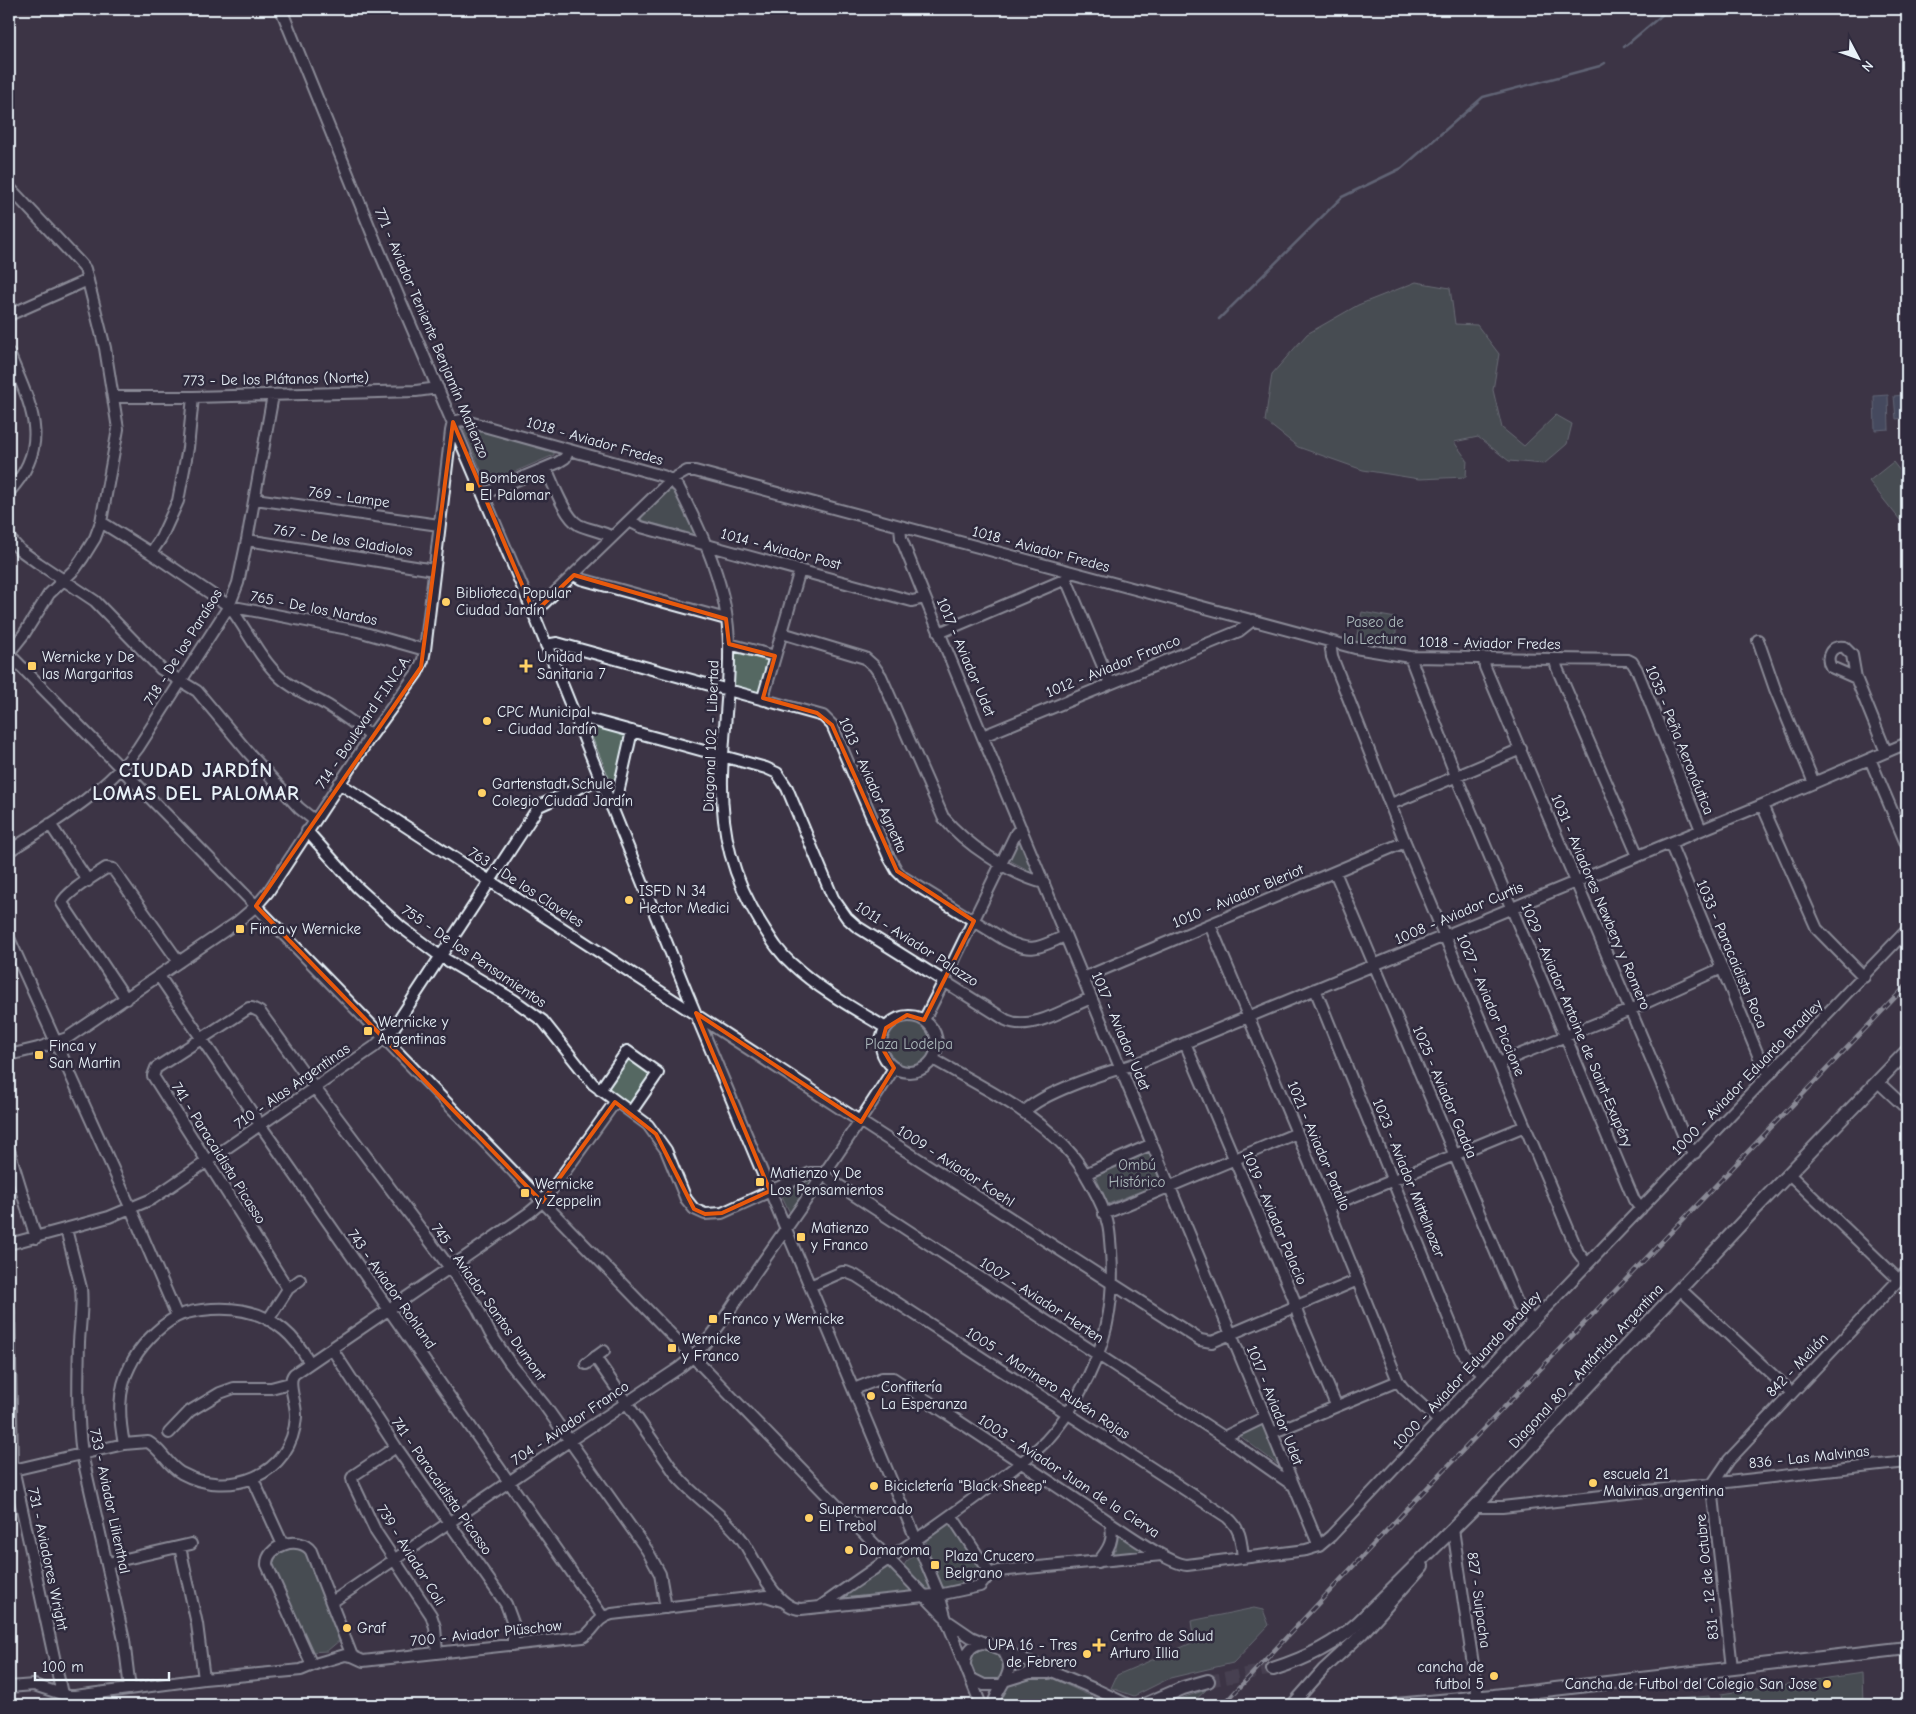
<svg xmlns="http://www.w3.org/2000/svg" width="1916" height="1714" font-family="'Comic Neue',sans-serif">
<rect width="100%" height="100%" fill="#3c3445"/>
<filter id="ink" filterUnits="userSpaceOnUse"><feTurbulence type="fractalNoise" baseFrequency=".02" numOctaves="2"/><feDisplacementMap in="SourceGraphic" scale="10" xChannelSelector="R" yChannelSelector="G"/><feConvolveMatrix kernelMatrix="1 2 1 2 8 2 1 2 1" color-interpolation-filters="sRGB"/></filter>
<g filter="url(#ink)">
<path fill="#546862" stroke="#9eacad" d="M1416,282l34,6 5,36 22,1 22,29 -6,36 9,38 22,18 32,-31 16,9 -5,20 -23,20 -35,-3 -31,-24 -24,5 13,18 -1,17 -47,2 -56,-9 -65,-23 -33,-26 7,-47 35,-40 51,-29z
M465,424l84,25 5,4v2l-63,27 -6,-3 -22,-51z
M1893,462l14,18v33l-7,7 -31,-39z
M668,490l6,1 23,40 -1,4 -55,-15 2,-6z
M1362,612l34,6v32l-41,-6z
M731,646l42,12 -10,36 -33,-8z
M586,723l41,10 -12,59z
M1019,837l19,38 -31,-16z
M884 1044a25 25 0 1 1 50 0a25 25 0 1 1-50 0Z
M627,1051l31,22 -27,39 -31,-22z
M1148,1151l13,32 -53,21 -14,-31z
M811,1176l6,1 -27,36 -10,-21z
M1264,1420l21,50 -45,-34z
M948,1520l35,51 -5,9 -33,10 -4,-3 -16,-48z
M1119,1532l34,21 -43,3 6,-7z
M291,1545l15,4 34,91 -13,11 -16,1 -41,-90 3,-6z
M914,1555l7,2 11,29 -2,2 -6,1 -17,-18 -3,-5 2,-4z
M891,1566l19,23v3l-66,8 -2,-2v-3z
M1254,1608l9,2 6,15 -36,38 -63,15 -36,18 -23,-8 6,-13 77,-33 -3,-21z
M979,1647c19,0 24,9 24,27 -17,18 -46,-8 -24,-27z
M1012,1658l22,9 -21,6z
M1862,1673l1,32h-141l-1,-11z
M1045,1675l65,30h-113v-3l12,-19 18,-7z
M1206,1690l-16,15h-29z
M1709,1696l1,9h-98z"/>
<path fill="#51647c" stroke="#8d9cae" d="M1888,395l1,34 -14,1 -1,-34z
M1902,395l1,23 -7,1 -2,-23z"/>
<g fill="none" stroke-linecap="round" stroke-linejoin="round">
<path stroke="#8d9cae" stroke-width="2.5" d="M1624,47l45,-38
M1219,319l123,-122 60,-29 81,-71 117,-31 5,-3"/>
<path stroke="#565060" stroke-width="12" stroke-dasharray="12 6" stroke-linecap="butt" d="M1208,1681l65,-12"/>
<g stroke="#e8f1f8" stroke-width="14">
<path id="minor" d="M281,9l97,239 155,364 154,381 252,601 6,22 36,89
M9,187l71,76 5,6 20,79 13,81 -17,93 -6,16 -13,21 -7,10 -26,25 -25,40 -15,19
M9,315l79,-35
M9,353c21,52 45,90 0,139
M114,397h79l223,-6 22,-3
M546,468c7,15 19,50 33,57 11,5 23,6 33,12
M483,494l74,-31 8,-5 4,-8
M255,499l184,26
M629,521l12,6 271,74 13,-3
M101,522l50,31 78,53 129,25 67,19
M900,526l1,12 24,60 394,948
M9,538l11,12 18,13 57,38 66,68 36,22 51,61 51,56 15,12
M247,540l187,30
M151,553l10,-15 17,-37 10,-53 5,-51
M574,575l7,4 145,40
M1066,579l44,104
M229,606c18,23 30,52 52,72 13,12 30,18 46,27 15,9 30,21 44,31
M533,612l8,-6 130,-126 16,-9h8l660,177 55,9 218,3 4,2 5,8 64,160
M782,633l83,25 9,8 7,10 62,141c21,26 68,58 101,66
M939,633l127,-54 3,-7
M1758,640l17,49 39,94
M1330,642l2,15 73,185 173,410 9,12
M729,644l46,12
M546,645l11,-2 266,73 9,9 56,130 9,16 6,6 102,63c28,14 34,7 60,-4
M9,654l247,252 688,710
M1410,657l46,119 178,424 7,9
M1484,659l1,8 203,479 7,7
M1555,660l2,8 81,188
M1856,678l-25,-11c-6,-10 0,-22 13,-20l8,8 4,23 30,74
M763,698l37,-128
M573,715l193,53 11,5 10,15 46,110 14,20 9,8 150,94c25,12 61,-12 85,-22
M983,736l256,-105 14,-11
M1870,759l37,87
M339,783l522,339 339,218 12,2 146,-62
M1391,804l130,-55
M1762,805l55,124 47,48
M612,808l6,-15 14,-62
M50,824l38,57
M307,831l50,56 44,40 39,29 74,44 29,21 50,63 55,41 18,25 20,49 8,10 11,5 17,-1 88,-40h10l404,264 67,47
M1670,843l91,219 9,12
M9,851c45,-29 97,-59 129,-103l91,-142 9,-23 9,-43 26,-145
M1335,872l183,433 15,16
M1210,925l118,282 70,174
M9,938l122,271 46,107
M159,976l102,150 342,491
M1083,978l322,-136
M1315,989l147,362 8,11 13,11
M126,999l-64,-96c4,-11 34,-28 44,-35l7,1 66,93
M881 1044a28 28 0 1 1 56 0a28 28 0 1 1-56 0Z
M924,1020l20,-39 72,-148 5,-5
M1185,1043l108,254 5,18 38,90
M9,1055l29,-7 29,-10 169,-115 20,-17 12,-14 103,-156 46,-63 6,-13 2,-10 26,-219 2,-9 9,-2 201,56 8,4 8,8c25,49 49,100 50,157 1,44 -6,88 -7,132 -1,56 10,100 40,148 9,14 17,28 30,39 28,26 61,44 94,64
M1499,1063l131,-53 92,-42
M1878,1082l29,27
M600,1090l27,-39 31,22 -27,39
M1024,1112c18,-19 77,-38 104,-46 20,-6 38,-15 57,-23l577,-238 145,-62
M9,1150l27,88
M1085,1174l67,-30
M1789,1174l110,106
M1328,1207l197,-81
M1104,1214l193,-81
M66,1229l15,59c2,18 -1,36 -2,54 -1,38 -2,75 3,112l42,186 6,49
M9,1244l100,-27 43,-18 222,-152 19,-18 146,-223 60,-27
M810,1286l32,-14h4l10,4 371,241c14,12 14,23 16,41
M288,1289l12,-9
M1681,1290l110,102
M9,1310l3,153 50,231
M268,1320l20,-31 -135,-213 3,-8 93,-60h3l8,4 55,76 135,180 27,39 13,26 20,30 35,43 102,144 13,24 6,34
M332,1349l64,98 110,157 7,19v22
M595,1357l82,119c20,24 48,39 66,65 13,20 32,67 58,68l142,-15 37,-8 10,-12 8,-3 164,-16
M310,1363c-7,-12 -15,-24 -26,-33 -24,-20 -52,-24 -82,-20 -8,1 -19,3 -26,7 -18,10 -37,30 -46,49 -13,25 -11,52 -6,78l24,-2c13,7 19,23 33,31 48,26 111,3 115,-56 1,-14 -10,-34 -2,-43 79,-54 158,-107 236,-162l12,-10 11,-14 62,-86
M586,1364l18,-13
M854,1389l28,-11h11c65,43 131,86 196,130 20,13 78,56 98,57l119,-15 13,-4 12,-10 202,-215 374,-391
M169,1433l21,-22 30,-18 14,-5h37l19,-5
M1272,1433l126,-52 5,7 36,33
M1224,1437l41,-20
M396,1447l-42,28 -2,3 1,5 23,49 55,83 4,12 2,26
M9,1471l115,-27
M253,1479l30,66
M1475,1507h27l405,-45
M951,1515l39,59
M1453,1529l26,176
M180,1547l17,77 7,55
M1098,1562c11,-13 17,-23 12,-40
M108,1563l83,-19
M332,1602l237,-161 110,-73c32,-23 55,-66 78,-98 47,-67 94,-133 137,-202
M821,1606c52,-37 105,-72 156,-110 23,-18 48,-34 69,-55 13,-14 24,-30 33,-47 27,-47 36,-89 32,-143 -1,-8 -1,-18 -3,-26 -4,-21 -27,-62 -42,-77 -36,-39 -88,-63 -133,-89
M949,1622l22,15 126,53 32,15
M965,1663c1,-12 8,-20 20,-20
M312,1665l-45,-100c-1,-19 32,-31 44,-14l41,105
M1732,1668l-19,-172 1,-14 15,-22 178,-189
M972,1679l12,6h17
M1007,1680l23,-7h19
M9,1687l25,-2 34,11h7l129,-17 97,-9 17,-7 27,-8 7,1 11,5 220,-24c13,-7 11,-18 29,-23l154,-18 16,5
M993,1705c5,-22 27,-32 9,-55
M1292,1705l31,-35 40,-37 60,-67"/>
</g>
<g stroke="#e8f1f8" stroke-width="16">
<path id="major" d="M1273,1669c32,-10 60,-23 85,-46l117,-116 279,-297 153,-159
M1144,1705l39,-17 25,-7
M1396,1705l98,-9 413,-48"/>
</g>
<use href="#minor" stroke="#2f2a3d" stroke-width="10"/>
<use href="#major" stroke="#2f2a3d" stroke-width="12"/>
<g stroke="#e8f1f8" stroke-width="4.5">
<path id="rail" d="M1223,1705l181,-193 503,-527"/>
</g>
<use href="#rail" stroke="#2f2a3d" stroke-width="2.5" stroke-dasharray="8" stroke-linecap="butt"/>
</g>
</g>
<path d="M0 0H1916V1714H0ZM453,422l81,191 40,-38 152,44 3,25 46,12 -12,42 54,15 15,12 65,146 77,50 -50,99 -17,-5 -21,13 -5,18 13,22 -33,54 -165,-109 74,178 -48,22 -17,1 -11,-5 -38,-75 -41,-32 -73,100 -286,-296 165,-239z" fill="#3c3445" fill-opacity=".55" fill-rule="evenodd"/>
<path fill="none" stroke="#e8590c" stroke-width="4" stroke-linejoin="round" d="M453,422l81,191 40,-38 152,44 3,25 46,12 -12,42 54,15 15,12 65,146 77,50 -50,99 -17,-5 -21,13 -5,18 13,22 -33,54 -165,-109 74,178 -48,22 -17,1 -11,-5 -38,-75 -41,-32 -73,100 -286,-296 165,-239z"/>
<g fill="#ffd166" stroke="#2f2a3d" stroke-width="2">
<rect x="465" y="482" width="10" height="10" rx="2.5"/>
<circle cx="446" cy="602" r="5"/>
<rect x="27" y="661" width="10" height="10" rx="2.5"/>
<path d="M523.5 658.5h5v5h5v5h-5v5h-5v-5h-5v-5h5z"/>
<circle cx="487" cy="721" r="5"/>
<circle cx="482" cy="793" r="5"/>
<circle cx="629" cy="900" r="5"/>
<rect x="235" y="924" width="10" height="10" rx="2.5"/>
<rect x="363" y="1026" width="10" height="10" rx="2.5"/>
<rect x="34" y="1050" width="10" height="10" rx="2.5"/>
<rect x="755" y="1177" width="10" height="10" rx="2.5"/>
<rect x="520" y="1188" width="10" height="10" rx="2.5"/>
<rect x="796" y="1232" width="10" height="10" rx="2.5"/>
<rect x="708" y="1314" width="10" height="10" rx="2.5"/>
<rect x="667" y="1343" width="10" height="10" rx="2.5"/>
<circle cx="871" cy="1396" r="5"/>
<circle cx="1593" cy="1483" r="5"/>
<circle cx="874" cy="1486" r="5"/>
<circle cx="809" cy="1518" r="5"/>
<circle cx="849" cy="1550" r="5"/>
<rect x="930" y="1560" width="10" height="10" rx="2.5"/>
<circle cx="347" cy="1628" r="5"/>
<path d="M1096.5 1637.5h5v5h5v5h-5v5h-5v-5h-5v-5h5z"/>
<circle cx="1087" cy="1654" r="5"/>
<circle cx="1494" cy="1676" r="5"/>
<circle cx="1827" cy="1684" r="5"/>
</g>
<g text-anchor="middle" stroke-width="5" stroke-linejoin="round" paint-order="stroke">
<g font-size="15" fill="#e8f1f8" stroke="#2f2a3d">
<text transform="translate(432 333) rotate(67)" y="5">771 - Aviador Teniente Benjamín Matienzo</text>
<text transform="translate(276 379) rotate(-1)" y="5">773 - De los Plátanos (Norte)</text>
<text transform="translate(595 441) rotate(16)" y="5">1018 - Aviador Fredes</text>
<text transform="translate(349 497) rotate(8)" y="5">769 - Lampe</text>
<text transform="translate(343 540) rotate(9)" y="5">767 - De los Gladiolos</text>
<text transform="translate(781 549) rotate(15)" y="5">1014 - Aviador Post</text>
<text transform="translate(1041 549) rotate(15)" y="5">1018 - Aviador Fredes</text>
<text transform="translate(314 608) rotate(11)" y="5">765 - De los Nardos</text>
<text transform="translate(1490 643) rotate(1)" y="5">1018 - Aviador Fredes</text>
<text transform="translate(183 647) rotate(-58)" y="5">718 - De los Paraísos</text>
<text transform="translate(966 657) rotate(67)" y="5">1017 - Aviador Udet</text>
<text transform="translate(1113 666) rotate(-22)" y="5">1012 - Aviador Franco</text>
<text transform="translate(363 722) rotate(-56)" y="5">714 - Boulevard F.I.N.C.A.</text>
<text transform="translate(711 736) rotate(-88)" y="5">Diagonal 102 - Libertad</text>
<text transform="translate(1680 740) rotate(68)" y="5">1035 - Peña Aeronáutica</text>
<text transform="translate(873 785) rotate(66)" y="5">1013 - Aviador Agnetta</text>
<text transform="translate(526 887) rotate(33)" y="5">763 - De los Claveles</text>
<text transform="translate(1238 896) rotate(-23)" y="5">1010 - Aviador Bleriot</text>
<text transform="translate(1601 902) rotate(67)" y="5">1031 - Aviadores Newbery y Romero</text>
<text transform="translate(1459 913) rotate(-23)" y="5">1008 - Aviador Curtis</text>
<text transform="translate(917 944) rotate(33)" y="5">1011 - Aviador Palazzo</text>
<text transform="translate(1732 954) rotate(67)" y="5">1033 - Paracaidista Roca</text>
<text transform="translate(474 956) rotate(34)" y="5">755 - De los Pensamientos</text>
<text transform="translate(1491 1005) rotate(67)" y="5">1027 - Aviador Piccione</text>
<text transform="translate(1577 1025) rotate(67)" y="5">1029 - Aviador Antoine de Saint-Exupéry</text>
<text transform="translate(1121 1031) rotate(67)" y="5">1017 - Aviador Udet</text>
<text transform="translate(1747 1077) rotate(-46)" y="5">1000 - Aviador Eduardo Bradley</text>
<text transform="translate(292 1086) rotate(-35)" y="5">710 - Alas Argentinas</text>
<text transform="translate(1445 1092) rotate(67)" y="5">1025 - Aviador Gadda</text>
<text transform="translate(1319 1146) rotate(67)" y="5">1021 - Aviador Patallo</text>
<text transform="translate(219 1153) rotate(58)" y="5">741 - Paracaidista Picasso</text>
<text transform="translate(956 1166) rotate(33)" y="5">1009 - Aviador Koehl</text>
<text transform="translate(1409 1178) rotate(68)" y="5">1023 - Aviador Mittelhozer</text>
<text transform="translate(1275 1218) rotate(67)" y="5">1019 - Aviador Palacio</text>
<text transform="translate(392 1289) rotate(55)" y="5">743 - Aviador Rohland</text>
<text transform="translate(1042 1300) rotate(33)" y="5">1007 - Aviador Herten</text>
<text transform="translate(489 1302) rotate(55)" y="5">745 - Aviador Santos Dumont</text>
<text transform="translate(1797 1365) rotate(-46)" y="5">842 - Melián</text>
<text transform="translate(1586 1366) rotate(-47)" y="5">Diagonal 80 - Antártida Argentina</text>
<text transform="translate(1467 1370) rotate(-47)" y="5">1000 - Aviador Eduardo Bradley</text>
<text transform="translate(1048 1383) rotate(33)" y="5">1005 - Marinero Rubén Rojas</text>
<text transform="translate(1275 1405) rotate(68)" y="5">1017 - Aviador Udet</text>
<text transform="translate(570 1423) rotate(-34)" y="5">704 - Aviador Franco</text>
<text transform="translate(1809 1457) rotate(-6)" y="5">836 - Las Malvinas</text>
<text transform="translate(1069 1476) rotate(33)" y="5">1003 - Aviador Juan de la Cierva</text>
<text transform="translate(442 1486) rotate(55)" y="5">741 - Paracaidista Picasso</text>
<text transform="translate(110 1501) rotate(78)" y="5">733 - Aviador Lilienthal</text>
<text transform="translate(411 1555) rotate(58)" y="5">739 - Aviador Coli</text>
<text transform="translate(48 1559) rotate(78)" y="5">731 - Aviadores Wright</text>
<text transform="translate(1707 1577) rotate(-96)" y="5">831 - 12 de Octubre</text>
<text transform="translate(1479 1600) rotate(82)" y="5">827 - Suipacha</text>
<text transform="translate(486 1633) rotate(-6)" y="5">700 - Aviador Plüschow</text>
</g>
<g font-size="15" fill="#e8f1f8" stroke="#2f2a3d" text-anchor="start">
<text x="480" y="483">Bomberos<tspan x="480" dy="17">El Palomar</tspan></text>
<text x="456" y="598">Biblioteca Popular<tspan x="456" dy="17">Ciudad Jardín</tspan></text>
<text x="42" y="662">Wernicke y De<tspan x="42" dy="17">las Margaritas</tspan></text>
<text x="537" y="662">Unidad<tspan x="537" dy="17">Sanitaria 7</tspan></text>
<text x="497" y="717">CPC Municipal<tspan x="497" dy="17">- Ciudad Jardín</tspan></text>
<text x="492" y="789">Gartenstadt Schule<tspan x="492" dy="17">Colegio Ciudad Jardín</tspan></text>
<text x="639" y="896">ISFD N 34<tspan x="639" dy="17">Hector Medici</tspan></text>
<text x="250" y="934">Finca y Wernicke</text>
<text x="378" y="1027">Wernicke y<tspan x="378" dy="17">Argentinas</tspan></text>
<text x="49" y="1051">Finca y<tspan x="49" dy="17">San Martin</tspan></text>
<text x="770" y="1178">Matienzo y De<tspan x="770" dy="17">Los Pensamientos</tspan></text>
<text x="535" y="1189">Wernicke<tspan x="535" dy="17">y Zeppelin</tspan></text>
<text x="811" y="1233">Matienzo<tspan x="811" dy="17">y Franco</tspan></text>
<text x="723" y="1324">Franco y Wernicke</text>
<text x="682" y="1344">Wernicke<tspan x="682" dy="17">y Franco</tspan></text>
<text x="881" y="1392">Confitería<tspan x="881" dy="17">La Esperanza</tspan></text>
<text x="1603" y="1479">escuela 21<tspan x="1603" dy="17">Malvinas argentina</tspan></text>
<text x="884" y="1491">Bicicletería "Black Sheep"</text>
<text x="819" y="1514">Supermercado<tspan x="819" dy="17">El Trebol</tspan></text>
<text x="859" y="1555">Damaroma</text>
<text x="945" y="1561">Plaza Crucero<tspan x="945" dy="17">Belgrano</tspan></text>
<text x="357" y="1633">Graf</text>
<text x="1110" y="1641">Centro de Salud<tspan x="1110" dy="17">Arturo Illia</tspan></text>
<text x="1077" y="1650" text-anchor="end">UPA 16 - Tres<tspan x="1077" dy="17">de Febrero</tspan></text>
<text x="1484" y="1672" text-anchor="end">cancha de<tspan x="1484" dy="17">futbol 5</tspan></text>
<text x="1817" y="1689" text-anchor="end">Cancha de Futbol del Colegio San Jose</text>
</g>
<g font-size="15" fill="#adbabc" stroke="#2f2a3d">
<text x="1375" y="627">Paseo de<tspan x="1375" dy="17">la Lectura</tspan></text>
<text x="909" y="1049">Plaza Lodelpa</text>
<text x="1137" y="1170">Ombú<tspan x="1137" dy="17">Histórico</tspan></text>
</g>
<g font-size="20" font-weight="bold" letter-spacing="1" fill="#e8f1f8" stroke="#2f2a3d">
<text x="196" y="777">CIUDAD JARDÍN<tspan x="196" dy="23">LOMAS DEL PALOMAR</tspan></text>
</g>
</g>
<rect width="1916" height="1714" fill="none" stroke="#2f2a3d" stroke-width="30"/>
<rect x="15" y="15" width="1886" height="1684" fill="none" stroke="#e8f1f8" stroke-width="2" filter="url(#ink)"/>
<g transform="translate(1858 58) rotate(131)" stroke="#2f2a3d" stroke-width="4" paint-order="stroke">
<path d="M0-4L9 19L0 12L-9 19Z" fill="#e8f1f8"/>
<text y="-8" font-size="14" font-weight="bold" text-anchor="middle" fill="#e8f1f8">N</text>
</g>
<path d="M35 1672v8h134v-8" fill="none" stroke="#e8f1f8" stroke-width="2.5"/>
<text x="42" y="1672" font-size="15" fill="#e8f1f8" stroke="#2f2a3d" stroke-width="4" paint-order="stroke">100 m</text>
</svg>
